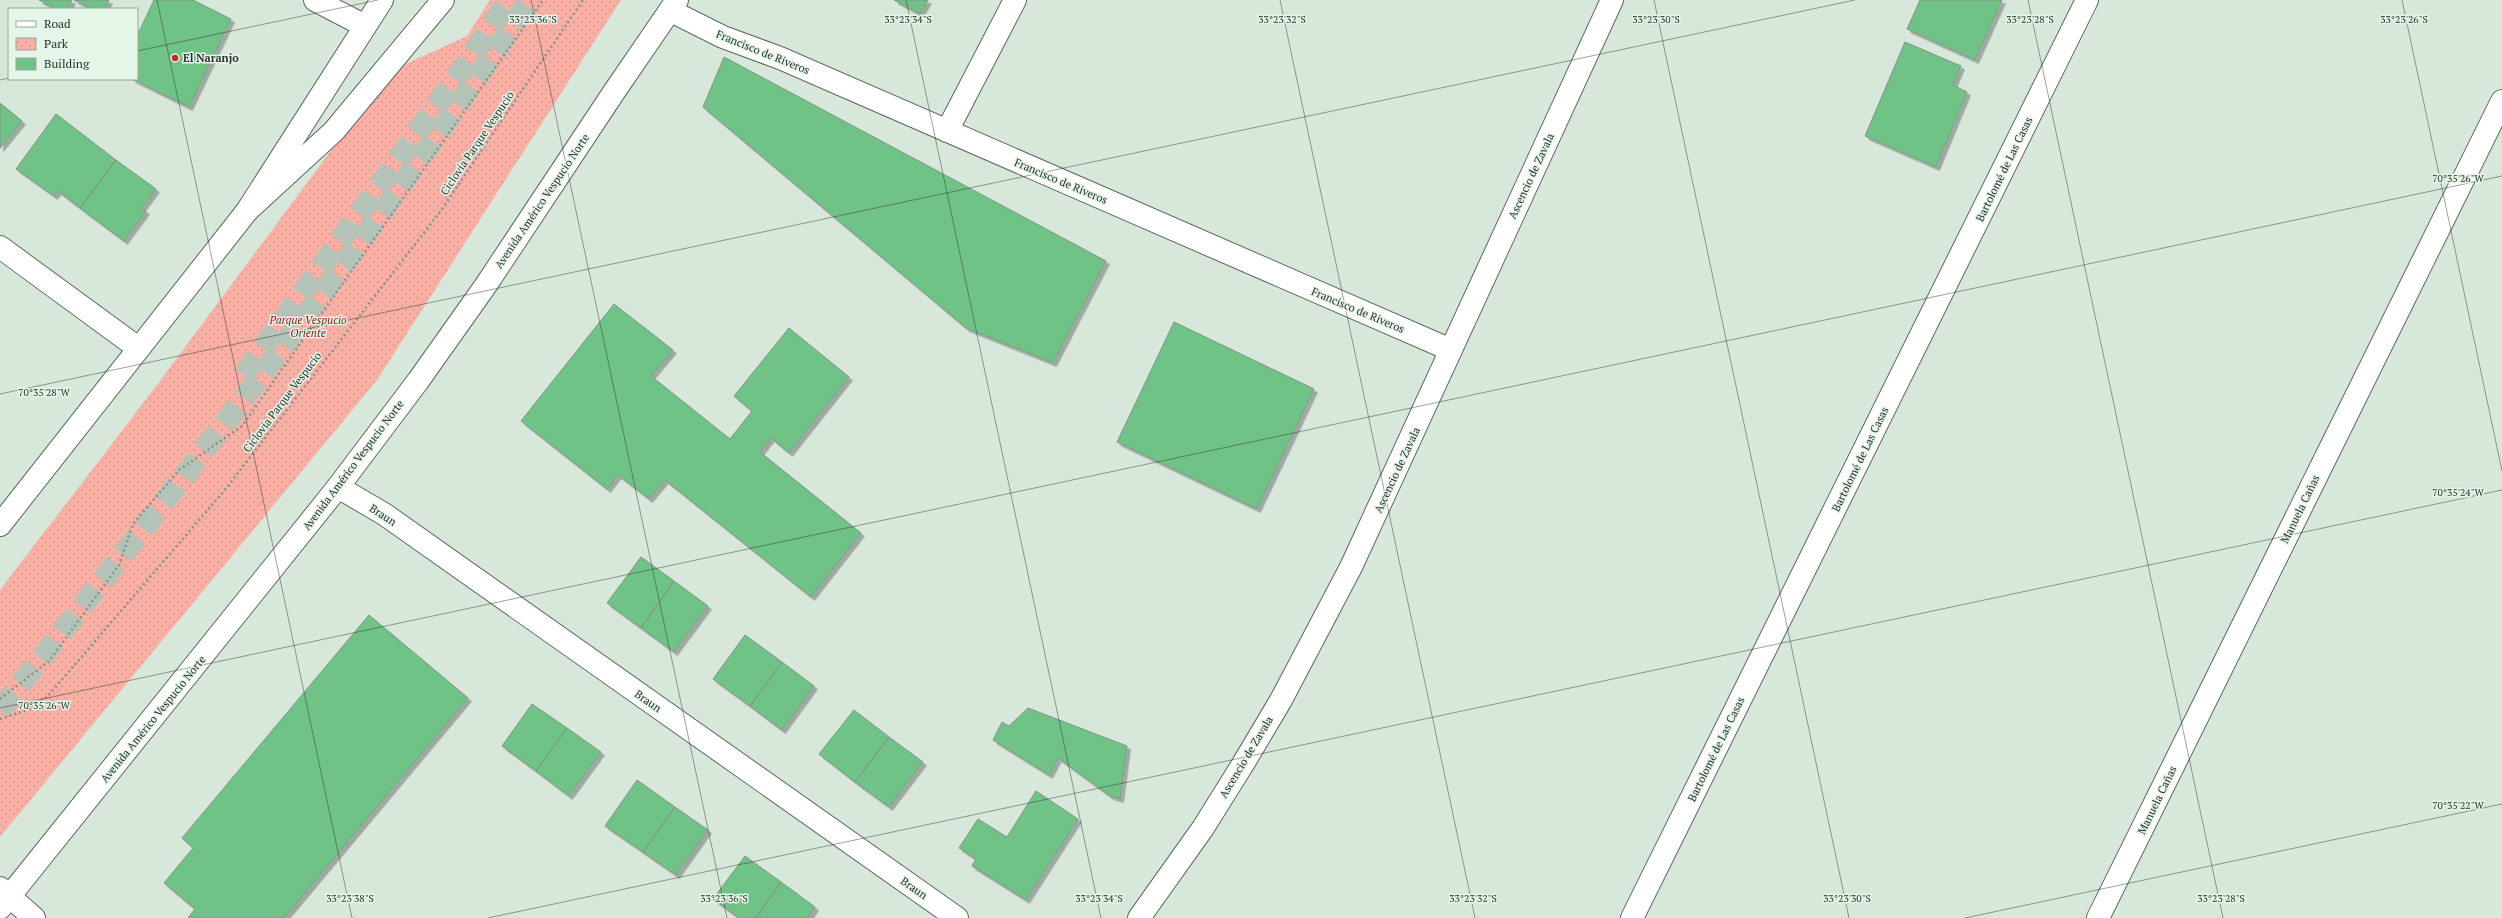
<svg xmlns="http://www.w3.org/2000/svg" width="2502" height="918" font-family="'PT Serif',serif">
<defs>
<pattern id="park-dots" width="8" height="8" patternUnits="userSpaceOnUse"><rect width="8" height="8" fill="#fab0a4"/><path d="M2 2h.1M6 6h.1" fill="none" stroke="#d6988d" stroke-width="1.8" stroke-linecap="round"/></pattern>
<filter id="shadow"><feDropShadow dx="3.5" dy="3.5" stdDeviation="0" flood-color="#0004"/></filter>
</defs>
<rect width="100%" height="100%" fill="#d7e8db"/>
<path fill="url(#park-dots)" d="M490,0h131l-244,380 -377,457v-247l157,-205 233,-314 77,-35z"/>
<path fill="#70c387" stroke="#849487" filter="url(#shadow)" d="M39,0h33l-4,9h-12z
M74,0h35l-4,9h-12z
M154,0h39l38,19 -42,88 -57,-28h5v-43z
M894,0h34l-8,14z
M1920,0h82l-27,60 -68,-31z
M1905,42l56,24 -8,19 14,7 -31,75 -71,-31z
M724,57l382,204 -53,102 -87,-35 -263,-221z
M0,103l22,18 -22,27z
M56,114l60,46 -36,48 -22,-17 -4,5 -38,-27z
M116,160l40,29 -14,19 4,3 -22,30 -44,-33z
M614,304l59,46 -22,26 79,63 22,-28 -18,-15 55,-68 60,49 -60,76 -18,-15 -11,14 101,81 -50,64 -146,-117 -16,19 -31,-24 -11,14 -86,-68z
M1174,322l140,67 -57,120 -140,-67z
M641,557l33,24 -33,47 -34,-25z
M674,581l34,25 -34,46 -33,-24z
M369,615l99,83 -184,220h-96l7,-9 -31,-26 29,-35 -11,-10z
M745,635l37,27 -32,44 -37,-27z
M782,662l32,24 -32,44 -32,-24z
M532,704l35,24 -31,43 -34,-25z
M1028,708l99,38 -7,53 -10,-3 -52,-38 -9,17 -56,-35 9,-18 7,4z
M854,710l35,27 -34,45 -36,-28z
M567,728l34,24 -32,44 -33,-25z
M889,737l34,25 -34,45 -34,-25z
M637,780l38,27 -32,45 -38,-26z
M1036,791l42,28 -52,81 -54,-34 4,-7 -17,-11 19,-29 29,18z
M675,807l33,23 -32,45 -33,-23z
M745,856l36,26 -25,36h-17l-26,-19z
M781,882l34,25 -7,11h-52z"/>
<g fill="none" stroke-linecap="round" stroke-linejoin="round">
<path stroke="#b4c3b8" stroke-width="22" stroke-dasharray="22 11" stroke-linecap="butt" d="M244,375l223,-312 42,-63
M0,710c184,-231 365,-464 530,-710"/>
<g stroke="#5b6a5e" stroke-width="24">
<path id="street" d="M315,0l50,26
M671,11l52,26 57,21 671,292
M947,131l68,-131
M0,247l138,101
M338,487l46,27 573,404
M1139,918l64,-90 40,-64 38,-64 70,-133 261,-567
M1632,918l455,-918
M2098,918l404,-817"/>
</g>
<g stroke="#5b6a5e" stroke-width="24">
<path id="secondary" d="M0,888l34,30"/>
</g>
<g stroke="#5b6a5e" stroke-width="24">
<path id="primary" d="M0,525l247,-314 135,-211
M0,908l338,-421 80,-106 68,-96 128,-193 63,-92"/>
</g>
<g stroke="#5b6a5e" stroke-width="24">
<path id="highway" d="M247,211l87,-80 109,-131"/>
</g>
<path stroke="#879389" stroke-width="2.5" stroke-dasharray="2 3" stroke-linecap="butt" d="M0,699l49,-38 70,-96 14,-41 46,-54 63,-44 301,-426
M0,719l27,-9 20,-13 177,-206 216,-279 143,-212"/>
<use href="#street" stroke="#fff" stroke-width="22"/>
<use href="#secondary" stroke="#fff" stroke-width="22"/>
<use href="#primary" stroke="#fff" stroke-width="22"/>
<use href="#highway" stroke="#fff" stroke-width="22"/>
</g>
<path fill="none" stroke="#292f2a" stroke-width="1" stroke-opacity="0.45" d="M157,0l195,918M531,0l196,918M906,0l195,918M1280,0l195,918M1654,0l195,918M2028,0l195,918M2402,0l100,471M137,51l241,-51M0,80l9,-2M0,394l1855,-394M0,708l2502,-532M488,918l2014,-428M1965,918l537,-114"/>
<circle fill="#be3024" stroke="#e4f6e8" stroke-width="1.5" cx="175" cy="58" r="4"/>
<g text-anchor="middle" stroke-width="3" stroke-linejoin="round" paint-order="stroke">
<g font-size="11" fill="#292f2a" stroke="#e4f6e8">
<text transform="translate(763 52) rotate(22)" y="4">Francisco de Riveros</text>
<text transform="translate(477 143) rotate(-56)" y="4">Ciclovía Parque Vespucio</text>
<text transform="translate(2004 169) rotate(-64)" y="4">Bartolomé de Las Casas</text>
<text transform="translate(1531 176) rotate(-65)" y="4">Ascencio de Zavala</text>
<text transform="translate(1061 181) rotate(23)" y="4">Francisco de Riveros</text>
<text transform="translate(542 201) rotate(-56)" y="4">Avenida Américo Vespucio Norte</text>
<text transform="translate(1358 310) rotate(23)" y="4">Francisco de Riveros</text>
<text transform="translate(282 402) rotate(-53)" y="4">Ciclovía Parque Vespucio</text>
<text transform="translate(1860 459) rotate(-64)" y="4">Bartolomé de Las Casas</text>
<text transform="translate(353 465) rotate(-53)" y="4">Avenida Américo Vespucio Norte</text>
<text transform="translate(1397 470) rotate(-65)" y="4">Ascencio de Zavala</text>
<text transform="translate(2300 509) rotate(-64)" y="4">Manuela Cañas</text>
<text transform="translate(383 515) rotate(33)" y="4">Braun</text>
<text transform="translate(648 701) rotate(35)" y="4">Braun</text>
<text transform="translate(153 719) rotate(-51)" y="4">Avenida Américo Vespucio Norte</text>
<text transform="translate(1716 749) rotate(-64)" y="4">Bartolomé de Las Casas</text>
<text transform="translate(1246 757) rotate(-59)" y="4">Ascencio de Zavala</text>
<text transform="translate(2157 800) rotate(-64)" y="4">Manuela Cañas</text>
<text transform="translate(914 888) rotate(35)" y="4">Braun</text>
</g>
<g font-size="11" font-weight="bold" fill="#292f2a" stroke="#e4f6e8" text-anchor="start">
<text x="183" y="62">El Naranjo</text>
</g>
<g font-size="11" font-style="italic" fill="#88160e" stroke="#e4f6e8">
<text x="308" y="324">Parque Vespucio<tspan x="308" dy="13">Oriente</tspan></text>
</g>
</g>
<g font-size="10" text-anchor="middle" fill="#292f2a" stroke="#e4f6e8" stroke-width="3" stroke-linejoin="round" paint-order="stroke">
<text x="533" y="23">33°23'36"S</text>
<text x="908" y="23">33°23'34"S</text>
<text x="1282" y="23">33°23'32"S</text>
<text x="1656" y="23">33°23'30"S</text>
<text x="2030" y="23">33°23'28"S</text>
<text x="2404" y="23">33°23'26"S</text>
<text x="2458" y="182">70°35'26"W</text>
<text x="44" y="396">70°35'28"W</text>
<text x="2458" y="496">70°35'24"W</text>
<text x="44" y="709">70°35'26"W</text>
<text x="2458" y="809">70°35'22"W</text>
<text x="350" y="902">33°23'38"S</text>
<text x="724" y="902">33°23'36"S</text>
<text x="1099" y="902">33°23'34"S</text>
<text x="1473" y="902">33°23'32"S</text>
<text x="1847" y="902">33°23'30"S</text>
<text x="2221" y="902">33°23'28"S</text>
</g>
<rect x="8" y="8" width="130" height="72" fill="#e4f6e8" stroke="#99a69c"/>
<rect x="16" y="21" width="20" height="6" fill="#ffffff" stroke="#99a69c"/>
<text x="44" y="28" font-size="12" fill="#292f2a">Road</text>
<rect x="16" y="38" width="20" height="12" fill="url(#park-dots)" stroke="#99a69c"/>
<text x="44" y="48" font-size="12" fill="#292f2a">Park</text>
<rect x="16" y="58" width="20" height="12" fill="#70c387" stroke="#99a69c"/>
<text x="44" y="68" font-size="12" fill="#292f2a">Building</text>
</svg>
